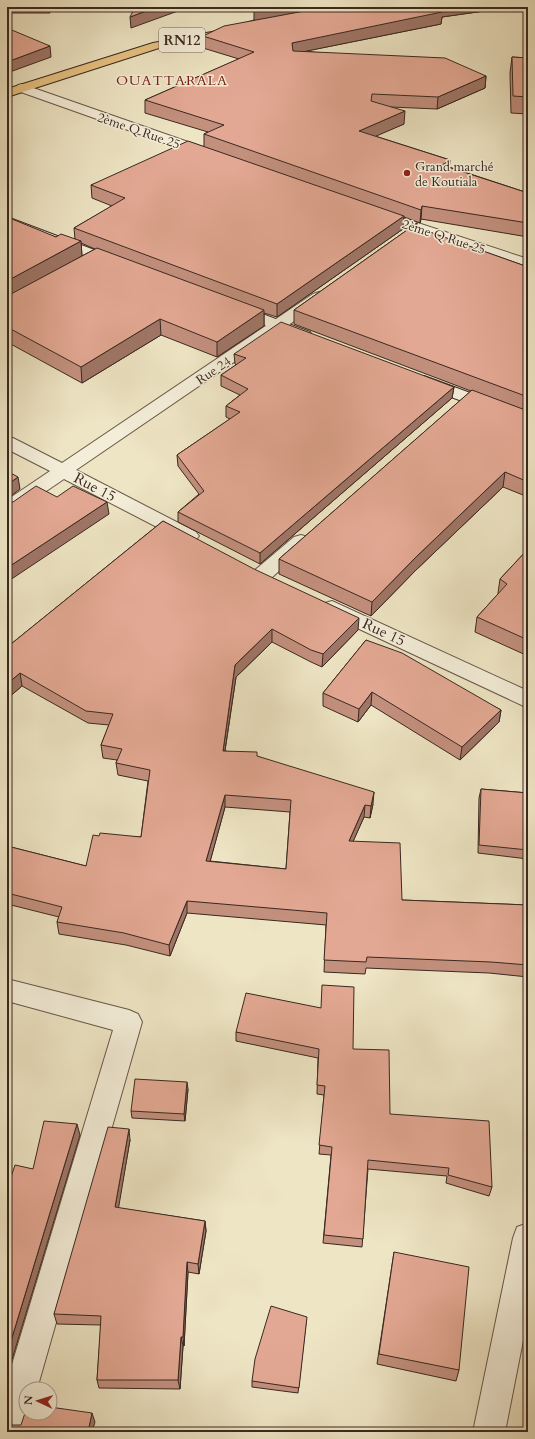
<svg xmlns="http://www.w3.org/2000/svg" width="535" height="1439" font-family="Cardo,serif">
<rect width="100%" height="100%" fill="#eee5c4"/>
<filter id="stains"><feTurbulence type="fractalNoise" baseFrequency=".005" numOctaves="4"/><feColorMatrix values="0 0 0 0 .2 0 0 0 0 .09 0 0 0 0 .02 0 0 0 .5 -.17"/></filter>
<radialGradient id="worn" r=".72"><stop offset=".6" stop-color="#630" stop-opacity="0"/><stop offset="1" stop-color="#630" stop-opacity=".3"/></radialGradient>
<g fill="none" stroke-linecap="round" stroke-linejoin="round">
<g stroke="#675749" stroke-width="2">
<path id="street" d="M22,84l192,67 2,3 -2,3h-10l-186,-66 -2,-3 2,-3z
M375,209l153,50v10l-158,-53 -2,-3 2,-3z
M319,292l6,2 2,3 -2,3 -249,170 120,62 3,4 -3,4 -7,2 -7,-2 -118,-61 -50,34 -7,2v-15l43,-29 -43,-22v-12l6,1 49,25 251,-169z
M301,535l7,2 3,4 -3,4 -39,35 -7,2 -7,-2 -3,-5 3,-5 39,-33z
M332,601l196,90v17l-203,-95 -3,-5 3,-5z
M7,979l122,31 9,4 4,8 -105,367h-11v24h4l-6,19h-17v-51l106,-351 -106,-29z
M528,1223v92l-23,117h-32l40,-194 4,-11z"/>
</g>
<g stroke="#3a2820" stroke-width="2">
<path id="secondary" d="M7,217l114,43 3,3 -3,3 -5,2 -5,-2 -104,-40z
M236,304l74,28 2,3 -2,3 -6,2 -6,-2 -68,-26 -2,-3 2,-3z
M424,376l104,38v11l-110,-40 -2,-4 2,-4z"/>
</g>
<g stroke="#3a2820" stroke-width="2">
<path id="primary" d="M233,28l4,1 2,2 -2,2 -78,15 -152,49v-8l146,-46z"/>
</g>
<use href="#street" fill="#f4eed9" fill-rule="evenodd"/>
<use href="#secondary" fill="#f4eed9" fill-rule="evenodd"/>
<use href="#primary" fill="#e7c282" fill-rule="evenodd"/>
</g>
<path fill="#c3907e" stroke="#3a2820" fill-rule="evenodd" d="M7,7h42l1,6h-43z
M256,7h256l-70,10 -1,7 -135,27 180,25 -1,12 -48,21 -46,-2 13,17 -29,12 75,24 -1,7 79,26v44l-107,-18 -1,4 -16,-6 -1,12 -126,88 -13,-4v13l-47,31 -56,-22 -79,48 -75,-41v-120l49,15 19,2 -1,-11 38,-22 -20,-8 -1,-13 113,-39v-12l4,-2 -63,-19v-13l94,-41 -36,-11v-12l51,-16 3,-11zM81,243l14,6 -13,7z
M512,57l16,1v56l-17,-1 -1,-40z
M417,223v5l111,39v230l-25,-10 -88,84 -44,45 -92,-42v-15l192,-168 -177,-67v-14z
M234,354l220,33 -2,11 -192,166 -82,-42v-10l21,-18 -21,-28 -1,-11 53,-36 -4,-2v-11l14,-11 -19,-9v-11l15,-10 -1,-1z
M163,521l195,109 -36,37 -11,-5 -39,-20 -36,35 -11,74 32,5 116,48 -3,14 -6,-1 -11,24 49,59 126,5v72l-39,-4 -123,-5 -1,6 -41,-2 2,-47 -139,-12 -17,43 -44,-11 -67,-11 -2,-12 2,-5 -52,-13v-58l79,20 13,-30 42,1 7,-56 -30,-6 -2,-12 1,-3 -14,-2 -2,-13 8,-20 -21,-2 -66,-37 -14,12 -1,-1v-55l4,2zM225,807l65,5 -4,57 -76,-8z
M528,549v107l-53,-24 2,-15 21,-23v-1l2,-14z
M366,640l135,70 -2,12 -39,38 -89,-55 -13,17 -35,-16v-13z
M481,789l47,4v66l-50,-6 1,-55z
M236,1032l117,17 37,65 102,73 -3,9 -43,-13 1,-7 -79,-7 -6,78 -39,-4 8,-88 -12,-1 5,-59 -7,-1 1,-36 -82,-17z
M188,1089l-3,32 -53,-3 -1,-7z
M130,1140l-12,68 87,13 1,10 -7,43 -11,-2 -4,74h-1l-3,43 -81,-1 -2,-8 4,-55 -44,-1 -3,-10z
M394,1252l65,118 -3,11 -79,-17z
M306,1323l-8,70 -46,-6v-6z"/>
<path fill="#9f7667" stroke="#3a2820" d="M157,7h32l-58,21 -1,-11z
M273,7h63l-82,15v-12z
M433,7h79l-70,10 -1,7 -149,30v-11z
M50,46l1,11 -44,16v-11z
M486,76l-1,12 -48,21 1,-12z
M405,111l-1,13 -46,20 1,-13z
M450,160l-1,13 -7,-8z
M422,206l-1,13 -1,4 1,-13z
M404,216l-1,13 -126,88v-13z
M81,241l1,15 -75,41v-16z
M264,310v16l-47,31v-15z
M160,319l1,16 -79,48 -1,-16z
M454,387l-2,11 -192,166v-11z
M505,472l-2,15 -88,84 -44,45 1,-14 44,-45z
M18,477l2,12 -13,10v-14z
M107,502l2,12 -102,68v-14z
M359,618l-1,12 -36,37 1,-13z
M272,629v13l-36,35 -13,86v-12l12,-86z
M20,673l2,13 -14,12 -1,-5v-9z
M372,692l-1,13 -13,17 1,-13z
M501,710l-2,12 -39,38 2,-13z
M374,792l-1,12 -3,14 1,-12z
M225,795v12l-18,66 -1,-12z
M365,805l-1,12 -16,36 1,-12z
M187,901v12l-17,43 -1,-11z
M187,1082l1,7 -3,32 -1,-7z
M77,1124l3,11 -73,241v-22z
M129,1129l1,11 -13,77 -2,-10z
M205,1221l1,10 -7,43 -1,-10z
M187,1262l1,10 -4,74 -1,-9z
M181,1337l2,9 -3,43 -2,-9z
M92,1413l3,9 -3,10h-4z"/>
<path fill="#e3a893" stroke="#3a2820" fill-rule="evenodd" d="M135,7h22l-27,10z
M261,7h12l-19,3z
M326,7h108l8,5 -150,31 1,8 152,7 41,18 -48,21 -66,-3 -1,7 34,10 -46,20 91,29 -8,5 86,28v30l-106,-17 -1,4 -217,-76 20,-9 -79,-25 109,-48 -51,-16 21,-10z
M7,28l43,18 -43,16z
M512,57l16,1v39l-15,-1z
M188,141l216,75 -127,88 -203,-76 51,-30 -34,-13z
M12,219l44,18 5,-3 20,7 -74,40v-59z
M417,223l-1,4 112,40v130l-234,-87z
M97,248l167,62 -47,32 -57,-23 -79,48 -74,-40v-32l4,-1z
M281,322l173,65 -194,166 -82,-41 26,-21 -27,-36 63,-43 -14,-6 22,-17 -27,-14 25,-17 -12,-4z
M472,390l56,21v71l-23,-10 -89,85 -44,45 -93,-43z
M7,471l11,6 -11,8z
M36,486l21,11 16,-11 34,16 -100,66v-65l6,-1z
M163,521l91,48 105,49 -36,36 -12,-4 -39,-21 -37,36 -12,86 34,1v4l117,36 -3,14 -6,-1 -16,36 51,2 2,57 126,5v60l-37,-3 -124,-5 -1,5 -42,-2 3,-47 -140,-12 -18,44 -45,-12 -67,-11 5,-15 -55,-14v-47l79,20 7,-31 6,1 1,-3 41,4 9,-67 -34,-7 6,-14 -21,-4 12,-31 -27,-3 -66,-38 -13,11v-42l4,2zM225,795l66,5 -5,69 -80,-8z
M528,549v91l-51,-23 30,-33 -7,-5z
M366,640l36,13 99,57 -39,37 -90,-55 -13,17 -36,-16z
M481,789l47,4v57l-49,-5z
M322,985l32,2 -1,62 36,1 1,64 99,7 3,66 -44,-12 1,-7 -81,-8 -5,79 -39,-4 8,-88 -13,-2 6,-59 -8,-1 2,-36 -83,-17 10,-39 75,15z
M135,1079l52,3 -3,32 -53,-3z
M44,1121l33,3 -70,230v-165l8,-24 18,4z
M108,1127l21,2 -14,78 90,14 -7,43 -11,-2 -4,75h-2l-3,43h-81l4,-64 -47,-2z
M394,1252l75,15 -10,103 -80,-16z
M271,1306l36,11 -8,71 -47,-7 3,-22z
M50,1407l42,6 -4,19h-81v-7h14l5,-15v3h24z"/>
<circle fill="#8f2418" stroke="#f4eed9" stroke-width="1.5" cx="407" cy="173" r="4"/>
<g text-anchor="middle" stroke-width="3" stroke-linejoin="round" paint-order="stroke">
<g font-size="13" fill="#3a2820" stroke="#f4eed9">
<text transform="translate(139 130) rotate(19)" y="5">2ème Q Rue 25</text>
<text transform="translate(444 236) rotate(18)" y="5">2ème Q Rue 25</text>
<text transform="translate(213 370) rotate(-34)" y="5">Rue 24</text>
</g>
<g font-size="13" fill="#3a2820" stroke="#f4eed9" text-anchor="start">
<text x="415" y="171">Grand marché<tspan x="415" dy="15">de Koutiala</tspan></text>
</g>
<rect fill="#f4eed9" stroke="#726358" stroke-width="1" x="159" y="28" width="46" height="24" rx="3"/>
<g font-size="14" font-weight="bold" fill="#3a2820">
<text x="182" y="45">RN12</text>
</g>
<g font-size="14" letter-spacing="1" fill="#7a1f14" stroke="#f4eed9">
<text x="172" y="85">OUATTARALA</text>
</g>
<g font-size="15" fill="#3a2820" stroke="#f4eed9">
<text transform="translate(95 487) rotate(28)" y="5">Rue 15</text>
<text transform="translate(384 632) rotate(25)" y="5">Rue 15</text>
</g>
</g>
<rect width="535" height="1439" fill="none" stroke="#eee5c4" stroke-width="24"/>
<rect x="8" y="8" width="519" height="1423" fill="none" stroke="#3a2820" stroke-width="2"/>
<rect x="12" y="12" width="511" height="1415" fill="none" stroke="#3a2820"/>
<g transform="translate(38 1401) rotate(274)"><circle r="19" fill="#f4eed9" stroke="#aa9f8f"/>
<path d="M0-3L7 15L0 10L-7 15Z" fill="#8f2418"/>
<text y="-6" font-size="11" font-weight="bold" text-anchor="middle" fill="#3a2820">N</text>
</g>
<rect width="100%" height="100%" filter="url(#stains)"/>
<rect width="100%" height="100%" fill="url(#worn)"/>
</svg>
